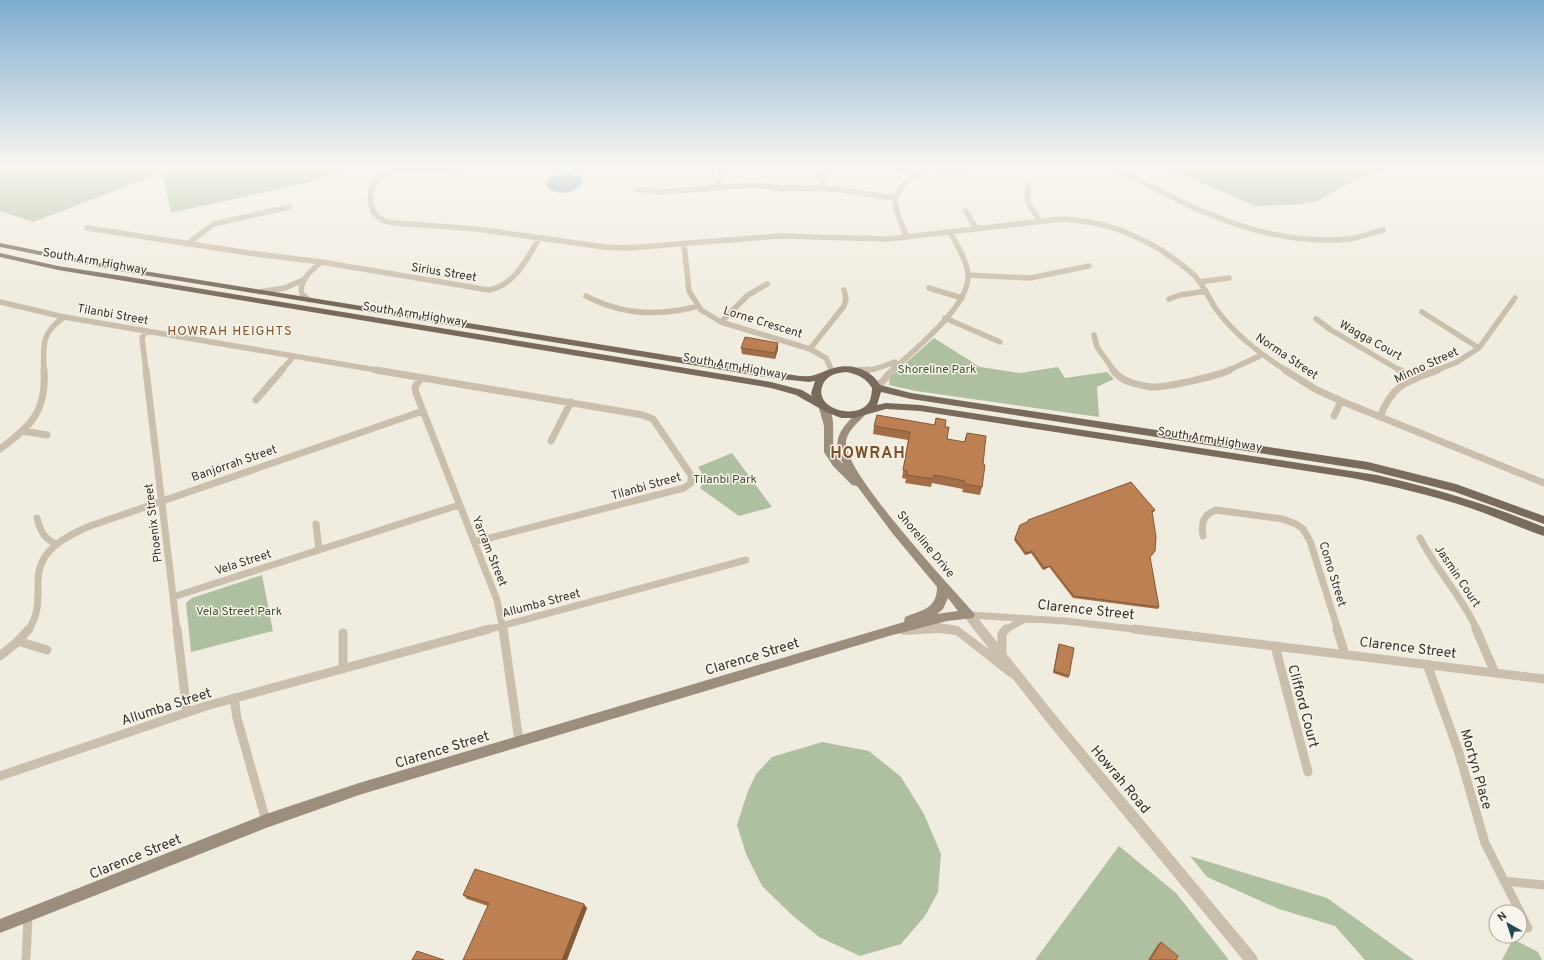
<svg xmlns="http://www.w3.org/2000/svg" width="1544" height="960" font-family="Overpass,sans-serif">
<rect width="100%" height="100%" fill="#f1ece0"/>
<path fill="#afc0a0" d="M0,166h347l-28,14 -148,33 -9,-40 -129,49 -33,-11z
M1165,166h226l-44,18 -30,17 -14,3 -47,2 -76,-32z
M934,338l46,29 40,6 38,-6 7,11 42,-6 7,7 -17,8 2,30 -183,-26 -27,-6 1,-8z
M732,453l40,54 -33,9 -39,-28c6,-9 3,-13 -2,-21z
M262,575l11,56 -82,21 -5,-49 6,-5z
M822,742l47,9 32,26 23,37 17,40 -3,38 -13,24 -24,28 -41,12 -41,-19 -27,-22 -30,-29 -16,-32 -9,-29 11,-34 8,-17 16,-17z
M1119,846l57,47 53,67h-194z
M1190,856l137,42 87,62h-49l-30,-34 -56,-17 -72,-32z
M1513,939l25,13 4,8h-40z"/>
<path fill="#80a2ac" d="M567,172l14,5 1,6c-7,11 -26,13 -35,4l-1,-3 4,-7z"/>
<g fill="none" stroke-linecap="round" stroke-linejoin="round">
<path stroke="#c9bfac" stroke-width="5.5" d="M895,166l23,7
M936,166l28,2
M1113,166c72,40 150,81 235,73 11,-1 24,-6 35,-9
M818,168l5,7 -1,13
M454,172c-20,-5 -51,-7 -70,2 -17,8 -19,38 -1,46 3,2 8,2 12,3l82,6 127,18 23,1 152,-12 109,3 173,-20c39,2 66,11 100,31 11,8 24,16 34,26 8,9 14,22 21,33 19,26 44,45 71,62
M1029,183l-2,17 12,21
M718,187l5,-21
M637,189l23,3 93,-7 27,3 55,1 59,9
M966,211l10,18
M87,228l162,25 72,9 168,28c26,-5 38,-31 50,-52
M907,237c-18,-42 -17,-39 16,-71
M187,244l27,-20 75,-17
M684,244l5,47 12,19 20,12 89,27 16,9 6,13
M968,275l62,3 59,-12
M1200,282l29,-4
M929,288l33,10
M259,292l26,-4 20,-9
M586,296c36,19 73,21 112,10
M1169,299l11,-4 26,-4
M309,300l-7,-6c-4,-13 10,-24 19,-32
M0,302l64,15 318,54
M1422,312l57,36
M945,318l55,24
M1316,319l15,11 70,41
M721,322l27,-27 19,-11
M1094,335l3,12 17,24
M810,349l34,-43 2,-7 -2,-9
M44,371c-1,-26 -3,-38 20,-54
M146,371l-4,-33 4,-7
M281,371l13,-15
M859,371l16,-2 20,-7
M892,371c21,-21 79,-65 76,-97 -2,-15 -11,-29 -18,-42
M1227,371l35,-16
M1435,371l22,-9 22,-14 36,-50"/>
<path stroke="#c9bfac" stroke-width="7" d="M146,370l31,260
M376,370l267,45 10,4 38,56v8l-7,5 -210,54
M1113,370c8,12 25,15 38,17 14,1 66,-11 79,-17
M1285,370l30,19 26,12 203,82
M1399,370l16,9
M857,371l11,-1
M421,378l-6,9 1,6 81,207 6,30
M877,387l16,-17
M256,400l26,-30
M1334,416l7,-15
M1380,417c12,-33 28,-36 58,-47
M22,431l25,4
M551,441l20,-39
M0,449c31,-23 47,-38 44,-79
M37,518c3,12 7,21 19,26
M316,524l3,26
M1203,536c-2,-13 0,-21 13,-26l67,9 13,5 7,5 7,12 28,89
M1420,538c17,33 42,58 57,92
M173,597l286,-92
M969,615l96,6 77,9
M28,630c11,-14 10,-30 10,-47 -1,-32 26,-46 52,-57l333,-115
M486,630l260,-70
M1005,630l18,-10"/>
<path stroke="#c9bfac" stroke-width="9" d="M177,629l10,83
M503,629l16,112
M1134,629l410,50
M1337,629l8,25
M1476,629l19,44
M343,633v36
M18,641l29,9
M1275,646l33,126
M1002,655v-21l4,-5
M0,656l16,-13 13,-14
M1427,664l32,89 26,90 35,69
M234,698l3,20 29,103
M0,776l206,-70 283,-77
M1504,881l40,4
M1520,912l8,16
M26,960l2,-45"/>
<path fill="#c9bfac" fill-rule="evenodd" d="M969,611l4,1 84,105 199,238 2,5h-15l-194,-235 -37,-47 -4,-2 -52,-41 -17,-2 -36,2 -4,-2 -1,-3 1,-3 4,-2 36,-2 19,3 32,24 -25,-32 -1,-3 1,-3z"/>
<path fill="#9c8e7d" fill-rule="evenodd" d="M824,405c14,4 7,35 10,45 1,5 5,10 9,14 -14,-26 0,-38 18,-55h6l2,2 -2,2c-8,9 -22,19 -21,32 2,31 102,139 127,167l2,3 -2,3 -26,3 -58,15 -530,159 -93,33 -266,105v-14l266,-105 93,-31 545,-161 1,-5c17,-7 32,-8 32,-30l-44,-53 -36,-48 -5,-1 -19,-19 -9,-14v-26l-5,-18zM948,598l10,13 -21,3 6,-5z"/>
<path fill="#786b5d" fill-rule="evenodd" d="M0,243l119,24 653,105c12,1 26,5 38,4 8,-1 15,-6 24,-8 17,-5 37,1 46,17l31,8 457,69 88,22 88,32v8l-89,-32 -87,-22 -457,-71 -30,-7 -4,13 9,-2 34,2 457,70c57,13 113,30 167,52v9c-25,-8 -49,-20 -74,-28 -39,-13 -78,-22 -118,-30l-432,-67 -34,-2 -32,9h-13l-15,-6 -30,-17 -25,-7 -713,-118 -58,-13v-4l58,13 65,10 648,106 31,8 10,6 -1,-3 4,-12 -6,1 -37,-4 -653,-107 -119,-24zM846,372c11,2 20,6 26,16 0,4 -1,9 -2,12 -9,21 -55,11 -48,-13 3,-11 13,-14 24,-15z"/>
</g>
<path fill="#a36e47" d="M778,343v6l-3,10 -33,-5 -1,-6z
M936,418l9,9 2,12 17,3 3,-9 16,31 -1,23 -2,8 -18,-3 1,-3 -31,-6 -1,4 -26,-4 1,-4 -4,-1 6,-38 -35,-6 1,-8 60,-1z
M1155,510l-1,2h-2l2,41 -4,4 9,50 -1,2 -85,-11 -24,-31 -6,3 -12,-17 -6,2 -11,-15 6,-15 7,-3 1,-2z
M1059,644l10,32 -1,2 -15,-5 5,-27z
M463,895l124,13 -20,52h-104l25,-54 -21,-7z
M1161,942l15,18h-28l10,-16z"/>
<path fill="#845a39" d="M778,343v6l-3,10v-6z
M1032,551l-1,2 -6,2 1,-2z
M1050,566l-1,1 -6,3 1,-2z
M584,904l3,4 -20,52h-5z"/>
<path fill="#bd8052" stroke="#845a39" d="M745,337l33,6 -3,10 -34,-5z
M877,415l58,10 1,-7 10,2 -1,7h4l-2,12 18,3 2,-9 19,3 -3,28 2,1 -3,22 -17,-3v-3l-31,-6 -1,4 -26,-4v-4l-4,-1 7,-38 -36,-6z
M1131,482l24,28 -3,1 4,26 -1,14 -5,6 9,50 -85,-11 -24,-30 -6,2 -12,-17 -6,2 -11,-15 5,-13 9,-4 -1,-1z
M1059,644l15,4 -5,28 -15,-5z
M475,869l109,35 -22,56h-99l26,-57 -26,-8z
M1161,942l17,14 -2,4h-26z
M417,951l27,9h-32z"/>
<linearGradient id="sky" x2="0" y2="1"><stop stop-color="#7eadd0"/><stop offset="0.55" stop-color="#f9f6f1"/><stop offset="1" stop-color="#f9f6f1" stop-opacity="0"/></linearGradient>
<rect width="1544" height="300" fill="url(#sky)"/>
<g text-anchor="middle" stroke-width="3" stroke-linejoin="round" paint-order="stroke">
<g font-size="12" fill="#37312a" stroke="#f9f5ec">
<text transform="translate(95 261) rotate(10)" y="4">South Arm Highway</text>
<text transform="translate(444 272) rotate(9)" y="4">Sirius Street</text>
<text transform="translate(113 314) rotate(10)" y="4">Tilanbi Street</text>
<text transform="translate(415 314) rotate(9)" y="4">South Arm Highway</text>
<text transform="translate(763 322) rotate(17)" y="4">Lorne Crescent</text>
<text transform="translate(1371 340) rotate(29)" y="4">Wagga Court</text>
<text transform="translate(1287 356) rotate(34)" y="4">Norma Street</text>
<text transform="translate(1426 365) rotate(-25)" y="4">Minno Street</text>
<text transform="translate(735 366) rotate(10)" y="4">South Arm Highway</text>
<text transform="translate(1210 439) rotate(9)" y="4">South Arm Highway</text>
<text transform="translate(234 463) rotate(-19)" y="4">Banjorrah Street</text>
<text transform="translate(646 486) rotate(-16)" y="4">Tilanbi Street</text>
<text transform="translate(153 523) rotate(-97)" y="4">Phoenix Street</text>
<text transform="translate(926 544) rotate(50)" y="4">Shoreline Drive</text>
<text transform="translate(490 551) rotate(68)" y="4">Yarram Street</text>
<text transform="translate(243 562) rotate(-18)" y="4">Vela Street</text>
<text transform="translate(1333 574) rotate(73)" y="4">Como Street</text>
<text transform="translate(1458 576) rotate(56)" y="4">Jasmin Court</text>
<text transform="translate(541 603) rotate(-15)" y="4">Allumba Street</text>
</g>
<g font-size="12" fill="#405430" stroke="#f9f5ec">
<text x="937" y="373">Shoreline Park</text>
<text x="725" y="483">Tilanbi Park</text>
<text x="239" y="615">Vela Street Park</text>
</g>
<g font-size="13" letter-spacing="1" fill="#814e29" stroke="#f9f5ec">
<text x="230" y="335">HOWRAH HEIGHTS</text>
</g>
<g font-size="14" fill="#37312a" stroke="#f9f5ec">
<text transform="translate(1086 609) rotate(6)" y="5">Clarence Street</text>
<text transform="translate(1408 647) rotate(7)" y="5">Clarence Street</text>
<text transform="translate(752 656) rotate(-17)" y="5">Clarence Street</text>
<text transform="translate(166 706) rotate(-18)" y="5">Allumba Street</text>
<text transform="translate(1304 706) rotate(75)" y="5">Clifford Court</text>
<text transform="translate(442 749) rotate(-17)" y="5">Clarence Street</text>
<text transform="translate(1477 769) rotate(74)" y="5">Mortyn Place</text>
<text transform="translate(1121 779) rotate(50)" y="5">Howrah Road</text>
<text transform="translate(135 856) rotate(-22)" y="5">Clarence Street</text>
</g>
<g font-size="16" font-weight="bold" letter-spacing="1" fill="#814e29" stroke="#f9f5ec">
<text x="868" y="458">HOWRAH</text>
</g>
</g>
<g transform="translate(1508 924) rotate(321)"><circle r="19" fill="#f9f5ec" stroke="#aba79e"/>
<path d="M0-3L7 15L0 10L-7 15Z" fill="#234956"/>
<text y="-6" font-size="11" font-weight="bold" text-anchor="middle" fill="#37312a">N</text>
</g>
</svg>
